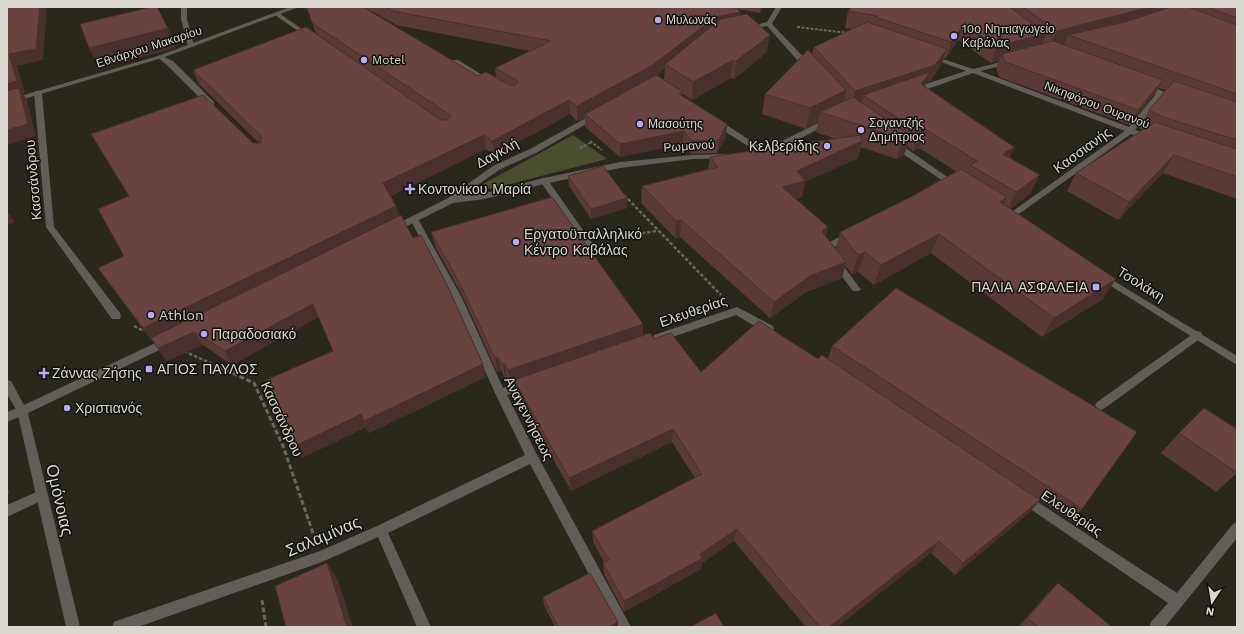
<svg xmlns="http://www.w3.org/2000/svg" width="1244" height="634" font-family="'Work Sans',sans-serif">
<rect width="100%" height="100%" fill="#2a271c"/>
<path fill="#4a4e2f" d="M573,135l34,24 -117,30 -7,-5z"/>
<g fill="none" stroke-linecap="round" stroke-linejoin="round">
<path stroke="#69665d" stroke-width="2" stroke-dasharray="3 1.5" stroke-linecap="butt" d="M797,27l51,6
M590,141l12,9
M580,148l12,-6"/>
<path stroke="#69665d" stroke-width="2.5" stroke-dasharray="3.5 2" stroke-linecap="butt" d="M624,195l97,100
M620,237l36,-6
M134,326l10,5
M184,351l37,17"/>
<path stroke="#69665d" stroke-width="3" stroke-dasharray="5 2.5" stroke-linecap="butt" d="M219,367l35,16 29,63 31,90
M262,600l4,27"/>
<path fill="#635d5a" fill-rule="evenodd" d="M181,7h6v12l7,27 -1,1 -5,-1 -7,-27z
M275,13h4l34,24 -5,1 -33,-23z
M160,55l13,6 41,41v4h-6l-41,-41 -9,-7 -2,-1z
M931,55l42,14 40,-10v4l-33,8 149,56 27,-33 -14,-5v-4h6l31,13 -4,2 -12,-4 -28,34 18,6v4h-6l-16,-6 -122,87 -4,-3 1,-2 119,-85 -152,-58 -57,20h-6v-4l56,-18 -37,-13v-2z
M452,60h6l36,22 -4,2h-3l-35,-20z
M35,91h6l1,2 12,134 66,86 1,3 -1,3h-8l-66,-92 -12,-134z
M713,120h6l47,31 -1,2h-6l-46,-29z
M544,178l3,1 48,68 2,2 -2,2h-6l-49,-70z
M414,216l4,3 44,79 41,90 25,-8 4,1 1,3 -1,3 -25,8 29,58 95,174h-14l-87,-163 -142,69 43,94h-14l-39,-90 -56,25 -184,65h-26l2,-5 5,-2 201,-69 57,-25 148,-71 -30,-62 -43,-95 -42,-79z
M849,232l3,1 2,2 -2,2 -21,12 28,38 2,2 -2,2h-6l-33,-43 2,-2z
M737,307l36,19 1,3 -1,3h-8l-29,-17 -78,27 -4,-1 -1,-3 1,-3z
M1197,331l4,1 1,3 -1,3 -96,70 -4,2 -4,-2 -2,-3 2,-3z
M22,406l4,2 2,3 -2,3 -19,8v-10z
M41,490l4,1 2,4 -2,4 -38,18v-12z
M1024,493l153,100 56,-69 4,-2v16l-72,89h-16l2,-5 17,-19 -148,-101 -2,-4 2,-4z"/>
<path fill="#635d5a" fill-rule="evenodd" d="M290,7h9l-137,51 -155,46v-4l151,-44z
M776,7h6l-10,17 40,42v4h-6l-39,-44 -19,4 -3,-2 22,-6z
M593,114h3l4,2 -64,37 -37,17 -37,26 23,-3 59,-15 76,-16 73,-7 35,-1 4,2 -4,2 -35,1 -73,9 -76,16 -59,15 -32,4 -56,28 -3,1 -4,-3 1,-2 57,-29 45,-32 37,-17z
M826,119h3l4,2 -56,30 -11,2 -4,-2z
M891,142h6l62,43 -1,2h-6l-61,-41z
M1101,273l136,83v9l-139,-87 -2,-2z
M168,337l4,1 1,3 -1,3 -144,69 52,214h-14l-49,-216 -10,-17v-14l4,1 13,24z"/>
</g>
<path fill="#593a37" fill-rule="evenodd" d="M305,7h458l-3,6 -23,-4 3,3v4l27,36 -33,27 -3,-1 -39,22 -9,-6v3l43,40 -9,16 -26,1 -8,-10 -63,13 -35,-30v-10l-8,4 -7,-7 -75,41 -9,-6 -95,47 5,10 3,10 87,161 -117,56 -3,-6 -64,31 -7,-12 38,-95 -14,-34 -87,48 -29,-20 -36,16 -59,-79 -10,-14 26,-12 5,-59 124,-54h6l-60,-59 -6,-14 123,-36 -7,-21zM372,11l24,14 134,26 -35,17 1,10 -18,-2 -106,-63zM665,69l-1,11 -7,-5z
M852,7h385v192l-74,-26 -45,47 -51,-29 9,-18 67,-43 -4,-2 10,-18 17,-20 -7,-2 -5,7 -24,30 -131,-48 -3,-9 3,-7 -8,2 -33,-23 -12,18h-2l-2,6 -12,17 -4,1 -1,5 89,60 -5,11 22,35 -21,16 93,90 -61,38 -111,-84 -57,32 -16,-13 -6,2 -7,-8 -3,12 -36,14 -36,26 -90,-81 -5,1 -34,-35 1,-17 66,-17 2,-12 125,-18 -19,-7 2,-10 -12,7 -44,-15 3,-20 47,-40 2,-7 39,-18 -8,-1 3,-17zM907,146l6,5 6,-3 38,24 -48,26 -69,34 -4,17 -10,-13 2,-9 -32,-28 6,-2 3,-15 53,-24 3,-11 35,12 8,-4z
M568,176l59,32 -36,11 -22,-33z
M431,232l212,92v12l11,3 47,33 117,-13h10l4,-13 250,163 -10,12 -32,-21 -10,12 -75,63 -24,-22 -94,74h-31l-72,-86 -32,22 -1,6 -77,43 -20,-38 -1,-11 1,-1 -11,-20 -1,-11 103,-53 -23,-36 -101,49 -55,-98 -2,-10 -3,1 -4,-6h-2l-4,-8 -4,2 -34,-75 -28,-51z
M1179,433l58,40 -21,19 -55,-39z
M1058,583l54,44h-94l30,-34z
M543,597l75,25v5h-63l-11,-22z"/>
<path fill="#492f2d" d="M40,7h7l-4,53 -26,6 8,27 -2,1 4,6 9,36 -29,9v-61l2,-30z
M760,7h3l-3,6z
M1150,7h36l-118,28 -4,9 -15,3 8,-16z
M740,12l-1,14 -74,38v5l-13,10 -67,35v3l-8,4v-15l138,-89z
M964,24l-6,16 -12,18 5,-16z
M168,28l8,20 -76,20 -11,-20z
M1046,34l-7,16 -37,4 -3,7 -8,2 6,-17z
M770,35l-3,17 -33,27 2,-18z
M947,49l-5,15 -12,17 -4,1 -2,8 -61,5 -2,8 -10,4 4,-16z
M733,60l-2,18 -39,22 1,-18z
M1163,80l-9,15 -24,30 8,-15z
M846,90l-4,21 -22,1 -2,10 -12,7 4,-21z
M683,92l-1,13 -3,-11z
M569,100l1,14 -75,41 -3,-14z
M727,124l-1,13 -9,16 2,-13z
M925,129l-6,19 -6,3 6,-19z
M684,131l-1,13 -63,13v-13z
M484,135l2,14 -99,49 -4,-15z
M910,135l-6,20 -8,4 6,-20z
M862,141l-4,17 -53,24 -3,15 -23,6 3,-16 15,-16z
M1014,147l-8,18 -3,-11z
M1174,155l-11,18 -45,47 11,-18z
M1040,175l-9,18 -24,18 9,-19z
M1007,197l-9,20 2,-15z
M627,198v10l-36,11v-10z
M396,206l4,14 -247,122 -10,-14z
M7,211l8,11 -8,3z
M681,220l-1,17 -5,1 1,-17z
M828,227l-4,16 -1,-13z
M939,234l-8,19 -57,32 7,-20z
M865,252l-7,20 -6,2 6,-19z
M846,262l-4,16 -36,14 -36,26 4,-16 36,-26z
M1116,279l-13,20 -61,38 12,-19z
M313,304l6,13 -87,48 -7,-14z
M643,324v14l-129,42v3l-3,1 -3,-14z
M194,332l9,13 -36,16 -9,-13z
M498,357l3,13 -4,2 -2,-14z
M483,364l3,13 -117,56 -5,-12z
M505,364l2,14h-2l-2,-13z
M361,414l5,13 -64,31 -7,-12z
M673,429l-1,13 -101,49 -2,-13z
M7,486l3,7 -3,1z
M1040,500l-10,12 -75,63 8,-12z
M737,529l-3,12 -32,22 -1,6 -77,43v-11l76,-47z
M939,541l-8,12 -94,74h-8z
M327,563l11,17 15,47h-6z
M618,622v5h-9z"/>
<path fill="#684340" stroke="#492f2d" d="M7,7h33l-4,42 -27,5 8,27 -10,3z
M151,7h6l11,21 -79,20 -9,-24z
M307,7h56l115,69 8,-4 23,13h6l3,-4 -23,-13 56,-27 -158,-30 -7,-4h343l7,1 4,4 -25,5 -62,48 -76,41 -8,-6 -77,41 -8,-6 -101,48 13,23 -253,122 -45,-60 26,-12 -26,-47 31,-13 -38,-62 112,-39 50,48h8v-7l-68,-66 113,-43 135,93h5l5,-3 -1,-2 -138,-92z
M852,7h158l36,27 -49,12 -33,-22 -13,18 -76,-25 3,-1 -30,-5z
M1023,7h127l-93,24z
M1171,7h17l49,18v69l-169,-59 57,-13z
M1207,7h30v11z
M747,14l23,21 -34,26 -3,-1 -40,22 -28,-18 56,-45z
M867,22l80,27 -12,16 -80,26 -41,-44z
M1053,41l110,39 -25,30 -133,-48 -3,-8z
M808,50l38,40 -36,18 -45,-14z
M930,72l-9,12 93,63 -11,7 37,21 -24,17 -46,-27 7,-4 -52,-32 -6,3 -56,-37z
M656,75l27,17 -4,2 48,30 -8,16 -27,1 -8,-10 -64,13 -35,-30z
M1174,81l63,21v38l-74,-23 -14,-7z
M19,88l9,36 -21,6v-39z
M853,97l57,38 -8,4 -82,-27z
M1155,122l82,27v28l-63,-22 -45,47 -53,-29z
M860,135l2,6 -65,30 8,10 -23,6 46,40 -5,3v3l23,29 -36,14 -36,26 -93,-82 -5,1 -34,-35 76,-19 -8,-10z
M603,166l24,32 -36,11 -23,-33z
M961,169l46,28 -7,5 116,77 -62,39 -115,-84 -58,31 -16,-13 -7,3 -18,-23 69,-34z
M552,197l91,127 -135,46 -3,-6 -2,1 -5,-8 -3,1 -35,-74 -29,-52z
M401,215l12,23 8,-3 26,50 36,79 -119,57 -3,-7 -66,32 -29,-66 67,-29 -20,-47 -88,47 -31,-19 -36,16 -7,-10z
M896,288l241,144 -55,77 -250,-163z
M759,321l59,38 4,-4 218,145 -77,63 -24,-22 -110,86h-9l-83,-98 -37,25 3,4 -79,43 -21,-38 6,-3 -17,-29 110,-57 -29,-45 -104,49 -55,-98 136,-47 4,6 17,-6 30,39z
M1204,408l33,21v44l-58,-40z
M327,563l20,64h-61l-11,-41z
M590,573l28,49 -9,5h-51l-15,-30z
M1058,583l54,44h-74l-11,-9z
M716,613l8,14h-34z"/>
<g fill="#b8abf7" stroke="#11100b" stroke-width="1.5">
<circle cx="658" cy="20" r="4"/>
<circle cx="954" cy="36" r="4"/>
<circle cx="364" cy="60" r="4"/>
<circle cx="640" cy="124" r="4"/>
<circle cx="861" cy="130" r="4"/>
<circle cx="827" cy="146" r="4"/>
<path d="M408 183h4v4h4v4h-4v4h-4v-4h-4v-4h4z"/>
<circle cx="516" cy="242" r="4"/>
<rect x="1092" y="283" width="8" height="8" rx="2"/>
<circle cx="151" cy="315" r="4"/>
<circle cx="204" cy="334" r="4"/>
<rect x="145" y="365" width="8" height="8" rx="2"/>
<path d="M42 367h4v4h4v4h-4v4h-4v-4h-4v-4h4z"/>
<circle cx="67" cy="408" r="4"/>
</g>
<g text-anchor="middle" stroke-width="3" stroke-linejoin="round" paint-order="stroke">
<g font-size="12" fill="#d9d7d0" stroke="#11100b" text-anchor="start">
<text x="666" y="24">Μυλωνάς</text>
<text x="962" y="33">10ο Νηπιαγωγείο<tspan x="962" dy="14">Καβάλας</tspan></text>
<text x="372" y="64">Motel</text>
<text x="869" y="127">Σογαντζής<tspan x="869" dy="14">Δημήτριος</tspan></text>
<text x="648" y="128">Μασούτης</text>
</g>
<g font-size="12" fill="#d9d7d0" stroke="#11100b">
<text transform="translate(149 47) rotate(-18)" y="4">Εθνάρχου Μακαρίου</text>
<text transform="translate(1097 105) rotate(21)" y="4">Νικηφόρου Ουρανού</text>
<text transform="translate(689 146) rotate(-4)" y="4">Ρωμανού</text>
</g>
<g font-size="14" fill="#d9d7d0" stroke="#11100b" text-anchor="start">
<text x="819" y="151" text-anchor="end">Κελβερίδης</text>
<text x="418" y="194">Κοντονίκου Μαρία</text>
<text x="524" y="239">Εργατοϋπαλληλικό<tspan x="524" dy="16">Κέντρο Καβάλας</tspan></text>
<text x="1088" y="292" text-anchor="end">ΠΑΛΙΑ ΑΣΦΑΛΕΙΑ</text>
<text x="159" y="320">Athlon</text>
<text x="212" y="339">Παραδοσιακό</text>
<text x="157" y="374">ΑΓΙΟΣ ΠΑΥΛΟΣ</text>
<text x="52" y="378">Ζάννας Ζήσης</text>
<text x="75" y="413">Χριστιανός</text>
</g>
<g font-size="14" fill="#d9d7d0" stroke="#11100b">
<text transform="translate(1082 150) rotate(-36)" y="5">Κασσιανής</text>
<text transform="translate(497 153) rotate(-29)" y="5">Δαγκλή</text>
<text transform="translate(33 180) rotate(-95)" y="5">Κασσάνδρου</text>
<text transform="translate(1141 284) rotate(32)" y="5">Τσολάκη</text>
<text transform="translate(693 311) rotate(-19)" y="5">Ελευθερίας</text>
<text transform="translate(529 418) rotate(63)" y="5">Αναγεννήσεως</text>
<text transform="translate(282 419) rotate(65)" y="5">Κασσάνδρου</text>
<text transform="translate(1072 513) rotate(34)" y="5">Ελευθερίας</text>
</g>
<g font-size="17" fill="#d9d7d0" stroke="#11100b">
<text transform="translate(60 500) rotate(77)" y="6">Ομόνοιας</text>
<text transform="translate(323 536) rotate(-23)" y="6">Σαλαμίνας</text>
</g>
</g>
<rect width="1244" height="634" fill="none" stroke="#d9d7d0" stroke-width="16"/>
<g transform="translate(1212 602) rotate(192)" stroke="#11100b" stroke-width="3" paint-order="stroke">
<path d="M0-3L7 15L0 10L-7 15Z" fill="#d9d7d0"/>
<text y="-6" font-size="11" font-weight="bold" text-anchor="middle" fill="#d9d7d0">N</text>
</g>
</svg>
